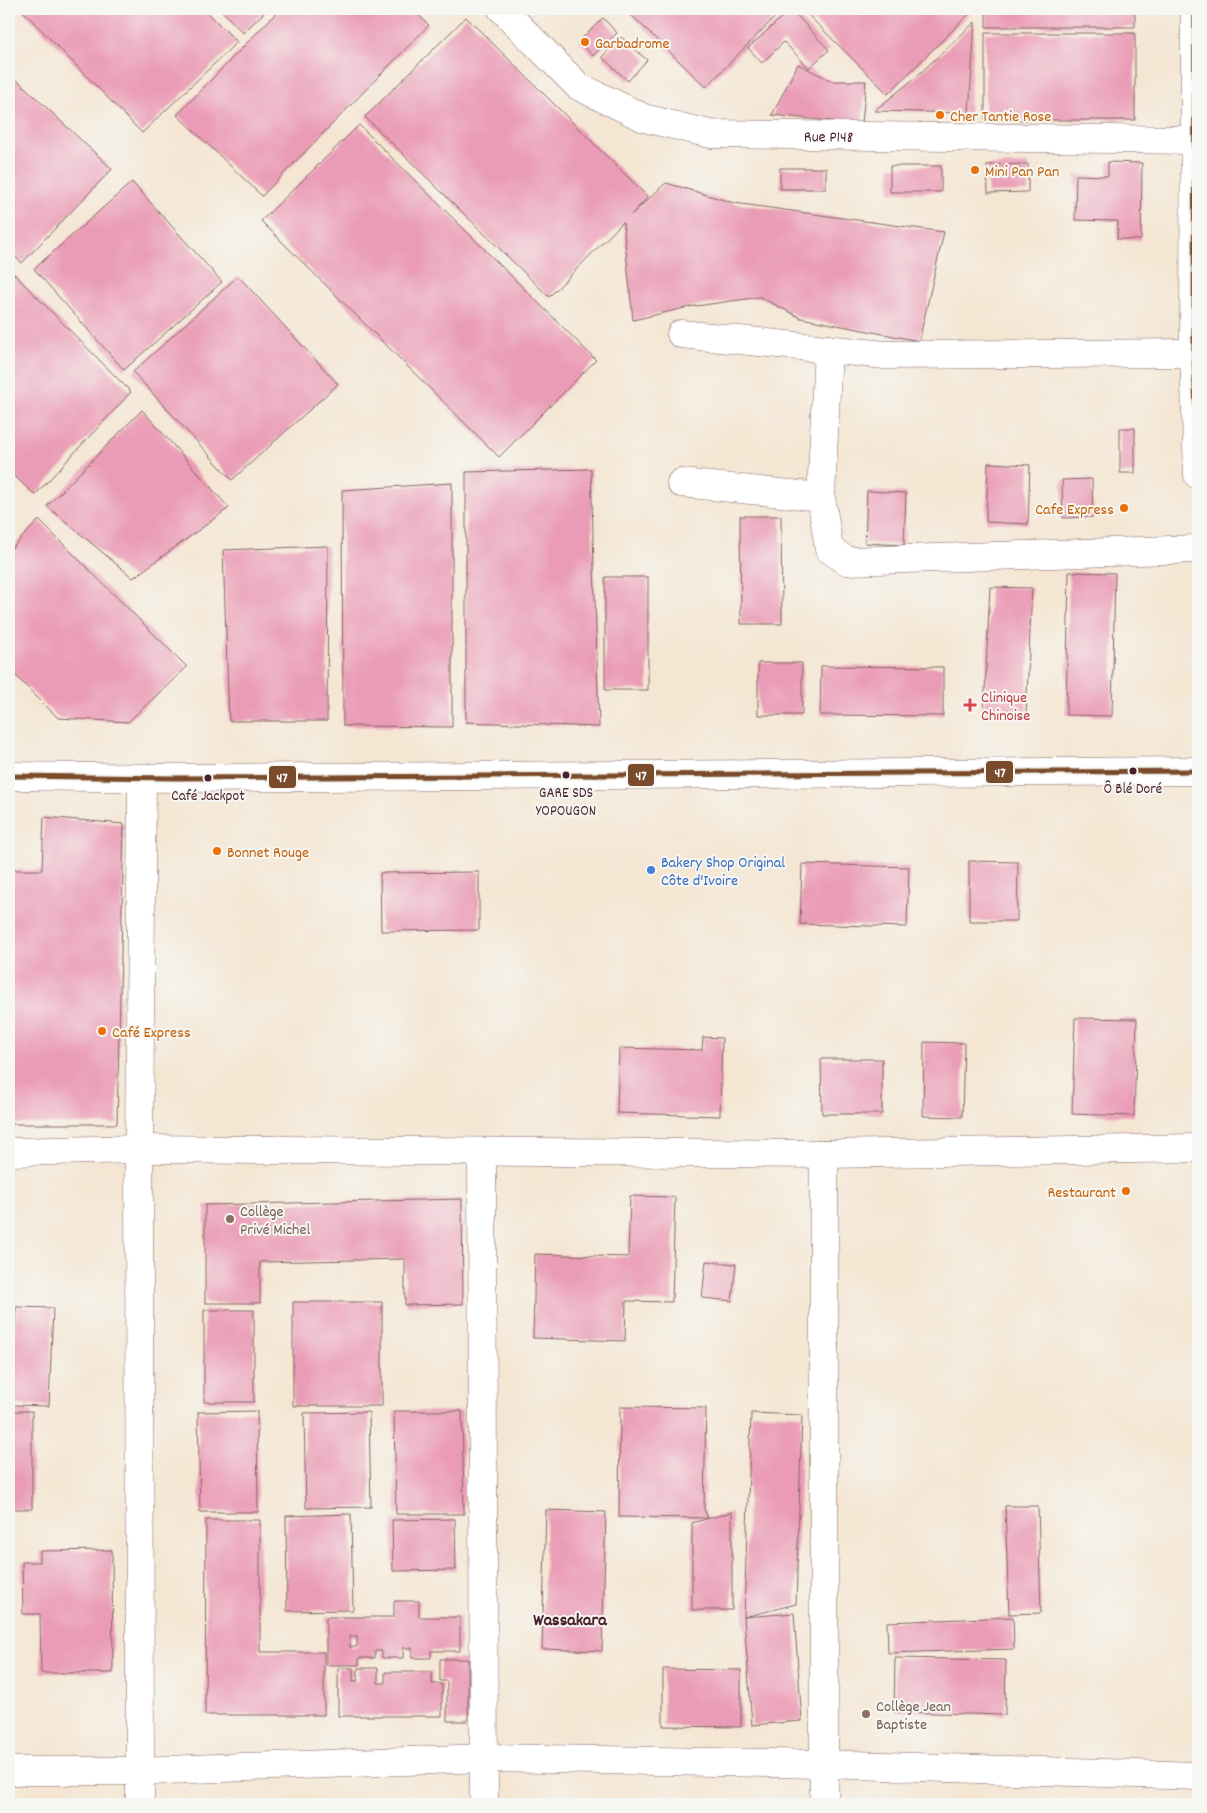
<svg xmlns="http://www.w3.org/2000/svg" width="1207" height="1813" font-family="Dekko,sans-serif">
<rect width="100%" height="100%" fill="#f6f6f2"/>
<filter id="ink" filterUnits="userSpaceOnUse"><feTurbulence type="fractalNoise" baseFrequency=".02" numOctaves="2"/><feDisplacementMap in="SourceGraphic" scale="10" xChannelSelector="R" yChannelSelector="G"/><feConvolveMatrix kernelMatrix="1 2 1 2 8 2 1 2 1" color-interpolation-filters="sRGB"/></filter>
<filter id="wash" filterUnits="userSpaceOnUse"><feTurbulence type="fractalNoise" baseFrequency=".0096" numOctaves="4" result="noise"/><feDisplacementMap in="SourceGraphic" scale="20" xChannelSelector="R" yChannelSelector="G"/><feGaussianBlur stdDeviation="1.12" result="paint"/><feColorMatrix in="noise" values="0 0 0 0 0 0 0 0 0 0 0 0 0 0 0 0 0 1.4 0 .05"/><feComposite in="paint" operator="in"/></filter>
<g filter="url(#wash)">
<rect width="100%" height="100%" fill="#f4e6d3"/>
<g id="blocks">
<path fill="#ea9cb6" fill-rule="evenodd" d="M21,9h183l33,33 -95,91z
M220,9h48l-25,24z
M280,9h132l17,16 -167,171 -85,-81z
M625,9h158l-77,78z
M791,9l38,41 -20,18 -25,-26 -22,21 -14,-15z
M802,9h172l-86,85z
M986,9h149v18h-149z
M466,17l182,180 -17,18 35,-32 68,20 210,29 -25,109 -118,-23 -41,-21 -71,10 -56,13 -10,-98 -74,75 -184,-180z
M603,18l14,15 -24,23 -14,-15z
M975,22l-6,91 -95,-2 42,-34z
M985,33h150v87h-150z
M621,37l26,23 -19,21 -26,-24z
M798,64l34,17h34l-4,43 -90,-9z
M17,80l95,89 -90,94 -13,-12v-162z
M359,125l237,235 -97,97 -238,-236z
M1108,162l34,1 -1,77 -24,-1 1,-18 -43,-1 1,-45 32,1z
M1028,164v28l-40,1 -1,-28z
M890,166h51v26h-51z
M780,168h46v21h-46z
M132,182l90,100 -98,88 -90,-101z
M13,273l118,119 -96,103 -26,-24v-195z
M238,276l100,108 -106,96 -99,-108z
M142,410l87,98 -96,70 -86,-72z
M1120,428h15v45h-15z
M988,463l42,2 -2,59 -42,-2z
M591,469l8,258 -133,-5v-250z
M1092,479l1,38 -30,1 -1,-38z
M452,483v244l-109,-1 -1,-236z
M867,491l39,2 -2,52 -39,-2z
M740,516h41l1,108h-41z
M39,520l148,147 -59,55 -70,-4 -49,-49v-118z
M328,546l-1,175h-98l-6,-171z
M1069,572l46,1 -3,143 -46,-1z
M605,577h43v113h-43z
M990,587l42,1 -6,127 -42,-3z
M758,663h44v52h-44z
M821,666l122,1v49l-123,-1z
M44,817l80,7 -7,300h-108v-254h33z
M969,861l49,1 -1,59h-48z
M802,864l107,3 -2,60 -107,-3z
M479,872v58l-98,1 -1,-58z
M1075,1018l62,1 -3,97 -62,-2z
M703,1037l19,1 -2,78 -103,-3 2,-65 83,2z
M924,1042l40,1 -2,74 -39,-1z
M821,1059h61v55h-60z
M630,1196l45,1 -3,105 -46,-1 -1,40 -92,-3 2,-84 93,3z
M462,1199l1,105 -58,1v-46l-145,3v41h-55v-98z
M706,1261l30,3 -4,37 -30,-3z
M293,1302h89v104h-89z
M16,1307l37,1 -4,98 -37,-1z
M204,1310h50v92h-50z
M620,1407l86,1 -2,101 4,9 -89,-1z
M9,1411h23v98h-23z
M257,1411l1,101h-58l-2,-100z
M394,1411h68l2,103h-68z
M369,1412l2,95 -65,1 -2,-95z
M751,1413l51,2 -6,189 -52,13z
M1005,1506h33l3,107 -32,1z
M546,1510l60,2 -4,139 -60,-2z
M732,1512v98h-40v-87z
M351,1514l2,96 -66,1 -1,-95z
M455,1519l1,51 -63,1 -1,-51z
M206,1520h54v132h64v63h-119z
M112,1550l1,123h-72l-1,-59h-17l-1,-52h18v-11z
M394,1601h25v16h41v34h-29v7h-19v-10h-9v10h-21v-7h-7v7h-16v7h-33v-48h68zM350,1636h7v11h-7z
M794,1613l8,108 -50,4 -8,-108z
M1013,1617l1,32 -126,4 -1,-31z
M895,1658l111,2 -1,55 -111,-3z
M440,1659h28v62h-21v-40h-7z
M338,1668h15v13h5v-13h20v15h7v-11h47v12h10v32h-104z
M663,1669l78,1v57l-78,-1z"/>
</g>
</g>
<g filter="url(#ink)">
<use href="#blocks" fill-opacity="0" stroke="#866566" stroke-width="1"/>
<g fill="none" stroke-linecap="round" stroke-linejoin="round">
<g stroke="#866566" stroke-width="29">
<g id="minor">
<path id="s1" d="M502,9l76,77 66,32 66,16 484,6"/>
<path d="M1195,9l-1,344 4,122"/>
<path d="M681,334l204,21 313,-2"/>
<path d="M828,349l-7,148 8,52 18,12 351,-12"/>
<path d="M681,483l140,14"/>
<path d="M9,776l167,2 1022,-7"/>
<path d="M9,1152l130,-3 685,5 374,-6"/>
<path d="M482,1152l2,652"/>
<path d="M824,1154v650"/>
<path d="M9,1771h130l345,-13 339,6 375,12"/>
<path d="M140,1804l-1,-655 3,-371"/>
</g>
</g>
<use href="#minor" stroke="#fff" stroke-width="28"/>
<g stroke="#f6f6f2" stroke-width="9">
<path id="bus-1" d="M1195,9l-1,344 4,122
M9,776l167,2 1022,-7"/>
</g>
<use href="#bus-1" stroke="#7a4b2a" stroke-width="5"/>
</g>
</g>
<g fill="#e8710a" stroke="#f6f6f2" stroke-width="2">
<circle cx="585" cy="42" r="5"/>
<circle cx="940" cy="115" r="5"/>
<circle cx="975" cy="170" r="5"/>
<circle cx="1124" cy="508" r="5"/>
<circle cx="217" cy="851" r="5"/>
<circle cx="102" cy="1031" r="5"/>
<circle cx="1126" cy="1191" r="5"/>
</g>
<path fill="#e0444e" stroke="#f6f6f2" stroke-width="2" d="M967.5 697.5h5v5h5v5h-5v5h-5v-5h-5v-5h5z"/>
<g fill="#4a1f2b" stroke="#f6f6f2" stroke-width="2">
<circle cx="1133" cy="771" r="4.5"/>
<circle cx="566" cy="775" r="4.5"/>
<circle cx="208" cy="778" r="4.5"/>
</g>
<circle fill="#3f7fe0" stroke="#f6f6f2" stroke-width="2" cx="651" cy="870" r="5"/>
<g fill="#8d6e63" stroke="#f6f6f2" stroke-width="2">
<circle cx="230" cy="1219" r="5"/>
<circle cx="866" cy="1714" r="5"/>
</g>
<g text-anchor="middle" stroke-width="4" stroke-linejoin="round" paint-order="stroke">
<g font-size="15" fill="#4a1f2b" stroke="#f6f6f2">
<text x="1133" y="793">Ô Blé Doré</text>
<text x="566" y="797">GARE SDS<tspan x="566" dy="18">YOPOUGON</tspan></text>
<text x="208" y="800">Café Jackpot</text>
</g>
<g font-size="16" fill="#c56008" stroke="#f6f6f2" text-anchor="start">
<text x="595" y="48">Garbadrome</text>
<text x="950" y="121">Cher Tantie Rose</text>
<text x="985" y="176">Mini Pan Pan</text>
<text x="1114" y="514" text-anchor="end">Cafe Express</text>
<text x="227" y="857">Bonnet Rouge</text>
<text x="112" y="1037">Café Express</text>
<text x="1116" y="1197" text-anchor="end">Restaurant</text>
</g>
<g font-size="16" fill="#4a1f2b" stroke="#f6f6f2">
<text dy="6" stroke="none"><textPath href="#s1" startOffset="368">Rue P148</textPath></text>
</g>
<g font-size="16" fill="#be3a42" stroke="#f6f6f2" text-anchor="start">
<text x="981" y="702">Clinique<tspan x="981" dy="18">Chinoise</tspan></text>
</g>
<g font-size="16" fill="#366cbe" stroke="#f6f6f2" text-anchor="start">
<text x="661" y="867">Bakery Shop Original<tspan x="661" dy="18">Côte d'Ivoire</tspan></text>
</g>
<g font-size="16" fill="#785e54" stroke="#f6f6f2" text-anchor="start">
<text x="240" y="1216">Collège<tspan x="240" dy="18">Privé Michel</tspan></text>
<text x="876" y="1711">Collège Jean<tspan x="876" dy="18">Baptiste</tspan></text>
</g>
<g font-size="18" font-weight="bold" fill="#4a1f2b" stroke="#f6f6f2">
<text x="570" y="1625">Wassakara</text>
</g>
</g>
<g stroke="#f6f6f2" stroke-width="2">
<rect x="985" y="760" width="29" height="24" rx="5" fill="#7a4b2a"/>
<rect x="627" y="763" width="28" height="24" rx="5" fill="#7a4b2a"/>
<rect x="268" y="765" width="29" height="24" rx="5" fill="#7a4b2a"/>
</g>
<g font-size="14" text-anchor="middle" font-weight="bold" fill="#fff">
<text x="1000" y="777">47</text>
<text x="641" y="780">47</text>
<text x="282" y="782">47</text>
</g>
<rect width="1207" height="1813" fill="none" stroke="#f6f6f2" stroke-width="30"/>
</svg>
